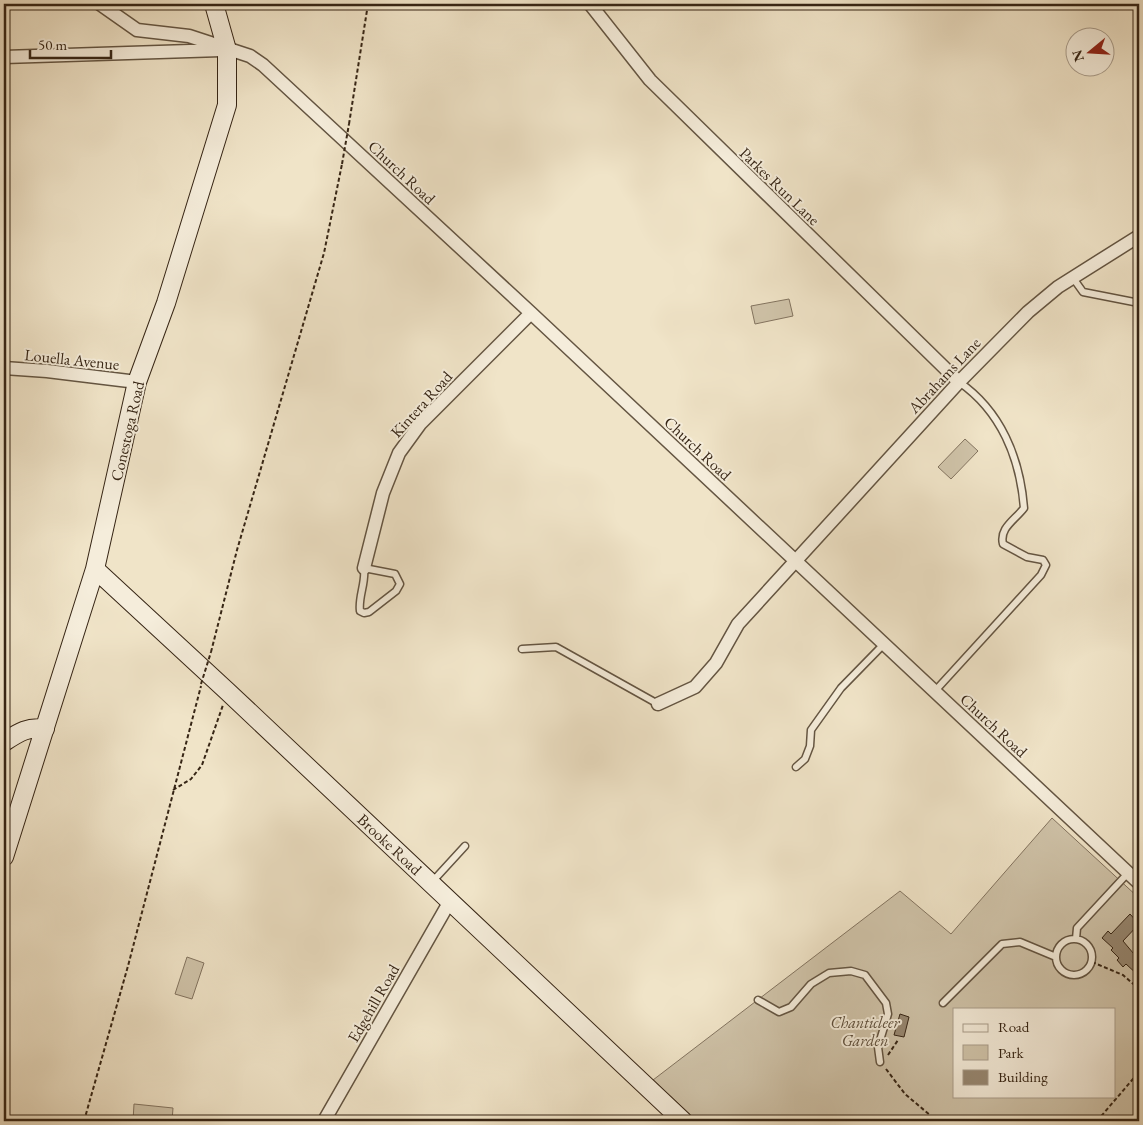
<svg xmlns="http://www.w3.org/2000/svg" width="1143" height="1125" font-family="'EB Garamond',serif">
<rect width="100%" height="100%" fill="#f0e4c8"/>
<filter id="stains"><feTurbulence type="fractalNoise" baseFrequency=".004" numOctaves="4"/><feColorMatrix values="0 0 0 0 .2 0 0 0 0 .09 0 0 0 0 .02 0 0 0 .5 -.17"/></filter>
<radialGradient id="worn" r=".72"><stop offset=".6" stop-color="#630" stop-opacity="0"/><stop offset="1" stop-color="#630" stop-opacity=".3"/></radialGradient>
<path fill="#d0c4aa" stroke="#837460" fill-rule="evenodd" d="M789,299l4,17 -38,8 -4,-18z
M965,439l13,12 -27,28 -13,-12z
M1052,818l87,80v223h-442l-44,-41 247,-189 51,43zM954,1009h160v87h-160z
M187,957l17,6 -12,36 -17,-5z
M134,1104l39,4 -1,13h-39z"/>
<path fill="#978872" stroke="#362515" d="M1130,914l9,10 -16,17 16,19v16l-13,-12 -3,3 -6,-7 2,-2 -8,-8 2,-2 -11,-10 6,-7 3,3z
M900,1014l9,3 -5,20 -10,-2z"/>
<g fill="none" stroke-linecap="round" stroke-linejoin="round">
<g stroke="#645542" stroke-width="9">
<path id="service" d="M1073,278l10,14 56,11
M364,568l31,6 5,10 -4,7 -27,21 -5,1 -4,-2c-2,-14 6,-28 4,-43z
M522,649l34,-2 102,57
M935,691l106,-116 5,-10 -3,-5 -16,-3 -24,-13c-4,-16 12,-24 21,-36 -4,-50 -23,-97 -65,-126
M796,767l9,-8 5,-13 1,-16 30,-42 43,-44
M432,882l33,-36
M1056 957a18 18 0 1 1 36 0a18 18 0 1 1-36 0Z
M1076,939l1,-11 51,-55
M758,1000l21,12 12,-5 20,-23 18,-11 22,-2 14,4 21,28 2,11 -10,33 2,15
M943,1003l59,-59 18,-2 36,15"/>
</g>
<g stroke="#645542" stroke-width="15">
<path id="minor" d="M100,4l37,26 52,6 61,20 13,9 268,248 608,570
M590,4l60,76 309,302
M4,57l217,-7
M4,368l43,3 90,11
M364,568l19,-75 16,-40 21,-29 111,-111
M658,704l37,-17 21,-24 22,-39 221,-242 69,-70 30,-25 81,-51
M324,1121l126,-220"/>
</g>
<g stroke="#362515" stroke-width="20">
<path id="secondary" d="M95,569l132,122 456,430
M4,742c14,-9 24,-16 41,-13
M4,857l91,-288 42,-187 29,-79 61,-198v-55l-13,-46"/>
</g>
<path stroke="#362515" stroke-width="2" stroke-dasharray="4 2.5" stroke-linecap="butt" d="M349,124l19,-120
M211,652l26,-102 87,-297 18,-89
M173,790l18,-11 11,-14 21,-60
M1092,962l31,13 16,14
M888,1055l10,-15
M886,1069l19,25 32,27
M84,1121l44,-155 73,-280
M1097,1121l42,-49"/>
<use href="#service" stroke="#f5eddb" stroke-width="6"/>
<use href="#minor" stroke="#f5eddb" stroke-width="12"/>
<use href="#secondary" stroke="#f5eddb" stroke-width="18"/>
<path stroke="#362515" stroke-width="2" stroke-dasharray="4 2.5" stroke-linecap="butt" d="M342,164l7,-40
M201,684l10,-32"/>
</g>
<g text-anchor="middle" stroke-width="4" stroke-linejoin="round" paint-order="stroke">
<g font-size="16" fill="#362515" stroke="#f5eddb">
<text transform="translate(402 172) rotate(43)" y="6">Church Road</text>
<text transform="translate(780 186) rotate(44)" y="6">Parkes Run Lane</text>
<text transform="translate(72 359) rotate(6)" y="6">Louella Avenue</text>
<text transform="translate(944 375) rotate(-47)" y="6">Abrahams Lane</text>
<text transform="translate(421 404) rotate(-48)" y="6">Kintera Road</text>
<text transform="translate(127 431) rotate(-77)" y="6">Conestoga Road</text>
<text transform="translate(698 448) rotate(43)" y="6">Church Road</text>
<text transform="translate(994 725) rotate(43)" y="6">Church Road</text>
<text transform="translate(390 844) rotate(43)" y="6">Brooke Road</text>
<text transform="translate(373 1003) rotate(-60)" y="6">Edgehill Road</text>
</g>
<g font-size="16" font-style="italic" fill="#5c4d3a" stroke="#f5eddb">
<text x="865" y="1028">Chanticleer<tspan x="865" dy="18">Garden</tspan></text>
</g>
</g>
<rect width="1143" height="1125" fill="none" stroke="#f0e4c8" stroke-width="20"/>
<rect x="5" y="5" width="1133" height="1115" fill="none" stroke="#362515" stroke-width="2.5"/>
<rect x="10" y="10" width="1123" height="1105" fill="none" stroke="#362515"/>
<rect x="953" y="1008" width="162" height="90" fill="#f5eddb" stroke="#a99d8c"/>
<rect x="963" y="1024" width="25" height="8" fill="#f5eddb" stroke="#a99d8c"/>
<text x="998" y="1032" font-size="15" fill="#362515">Road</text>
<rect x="963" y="1045" width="25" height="15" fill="#d0c4aa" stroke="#a99d8c"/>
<text x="998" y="1058" font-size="15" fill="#362515">Park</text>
<rect x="963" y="1070" width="25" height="15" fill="#978872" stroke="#a99d8c"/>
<text x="998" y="1082" font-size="15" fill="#362515">Building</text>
<g transform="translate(1090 52) rotate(252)"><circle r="24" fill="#f5eddb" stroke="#a99d8c"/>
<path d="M0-4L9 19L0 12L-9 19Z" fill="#8f2418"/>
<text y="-8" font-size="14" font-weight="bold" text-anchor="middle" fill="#362515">N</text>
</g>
<path d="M30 50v8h81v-8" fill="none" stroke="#362515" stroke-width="2.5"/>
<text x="38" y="50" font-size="15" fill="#362515" stroke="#f5eddb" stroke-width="4" paint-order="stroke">50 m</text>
<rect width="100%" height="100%" filter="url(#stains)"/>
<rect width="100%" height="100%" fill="url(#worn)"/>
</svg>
